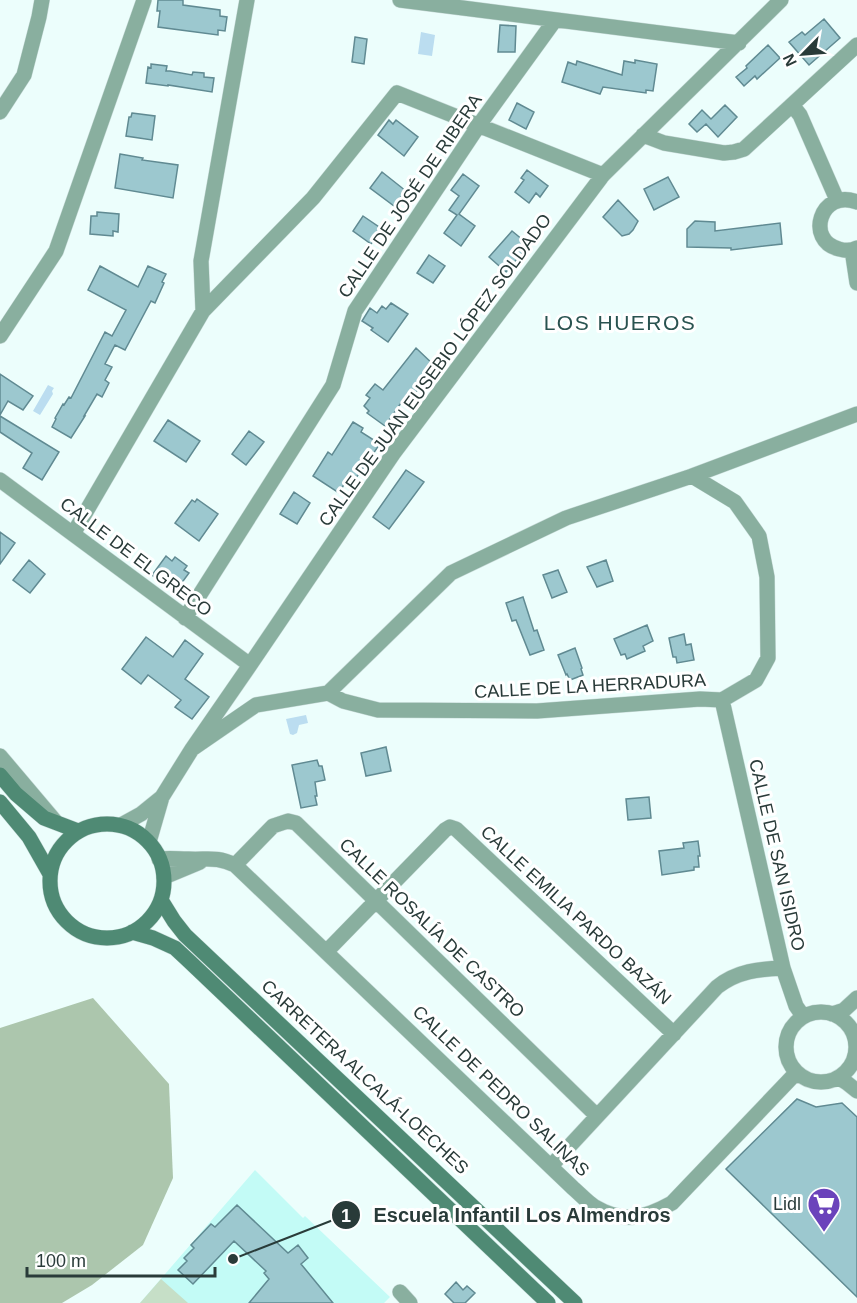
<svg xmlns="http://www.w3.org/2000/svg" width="857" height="1303" font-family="Helvetica,sans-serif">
<rect width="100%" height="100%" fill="#ecfefc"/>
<path fill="#c3fbf6" d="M255,1170l48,48 2,-2 85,81 -6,6h-244z"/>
<path fill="#c6dfc7" d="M161,1279l27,24h-48z"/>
<path fill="#acc6ad" d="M93,998l76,86 4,94 -30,67 -51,40 -30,18h-62v-275z"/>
<path fill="#bbddf0" d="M421,32l14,3 -3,21 -14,-2z
M48,385l6,3 -2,3 1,3 -13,21 -7,-4z
M306,715l2,8 -9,2 -2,8 -4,2 -3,-1 -4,-15z"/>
<path fill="#9cc8cf" stroke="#608a92" stroke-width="1.5" d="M158,0h25v5l37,5v6l7,1 -2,14 -7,-1v5l-60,-8 2,-16h-3z
M824,19l16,19 -31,27 -20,-23 13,-10 3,3z
M500,25l16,1 -1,26h-17z
M355,37l12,2 -3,25 -12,-2z
M768,45l12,13 -23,21 -2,-3 -11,10 -8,-9 11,-9 -1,-2z
M635,60l22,4 -4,27 -7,-1v3l-43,-6 -3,7 -38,-12 6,-20 8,3 1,-4 45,14 2,-14 11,2z
M151,64l16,2 -1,5h4l22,4 1,-3 11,1v4l10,1 -2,14 -44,-7v1l-22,-3 2,-16 3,1z
M517,103l17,9 -8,17 -17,-9z
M725,105l12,12 -19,20 -12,-13 -9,8 -8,-8 13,-14 9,9z
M132,113l23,3 -3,24 -26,-4 3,-19h2z
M389,120l4,4 3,-4 22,17 -14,19 -26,-21z
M120,154l23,4 -1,2 36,5 -5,33 -58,-10z
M527,170l21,16 -8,11 -4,-4 -7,10 -14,-11 9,-12 -3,-2z
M382,172l24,19 -12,15 -24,-18z
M463,174l16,12 -20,28 16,12 -14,20 -17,-13 13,-18 -8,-5 10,-14 -8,-6z
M668,177l11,20 -25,13 -10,-21z
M618,200l20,21 -5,9 -4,4 -7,2 -19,-19z
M97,212l22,2 -1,18 -5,-1v5l-23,-2 1,-18h6z
M363,216l19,13 -11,15 -18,-13z
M695,221l20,1v9l65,-8 2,21 -51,6v-2l-44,-1v-18z
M512,231l17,14 -23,27 -17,-15z
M429,255l16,11 -12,17 -16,-10z
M100,266l38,21 10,-21 18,8 -4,8 2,1 -9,20 -4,-2 -26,49 -10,-5 -10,19 7,3 -7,13 4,3 -7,14 -5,-3 -13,22h1l-14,22 -19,-11 4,-8 -1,-1 8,-14 1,1 5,-8 2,1 34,-66 7,4 14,-26 -38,-20z
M391,303l17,11 -20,28 -17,-12 2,-2 -11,-7 8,-13 7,5 5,-7 4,3z
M416,348l20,19 -24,30 -4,-4 -23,33 -18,-13 2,-2 -5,-5 6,-8 -4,-3 9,-11 8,6z
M0,374l33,22 -10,14 -15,-9 -8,14z
M0,416l59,36 -17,28 -19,-12 9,-15 -32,-21z
M168,420l32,21 -14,21 -32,-21z
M353,422l10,6 -2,4 19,12 -29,41 -5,-4 -7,12 -26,-17 15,-24 4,3z
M249,431l15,11 -18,23 -14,-11z
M406,470l18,12 -35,47 -16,-12z
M294,492l16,11 -13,21 -17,-10z
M197,499l21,15 -19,27 -24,-18 17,-23 3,2z
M0,532l15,11 -15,21z
M166,556l6,5 3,-4 12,9 -3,4 5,3 -14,19 -23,-17z
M29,560l16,14 -15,19 -17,-13z
M606,560l7,21 -16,6 -10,-20z
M558,570l9,22 -15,6 -9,-23z
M523,597l11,34 3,-1 7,20 -14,5 -14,-35 -4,1 -6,-18z
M647,625l6,16 -10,5 2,5 -18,8 -2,-5 -4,1 -7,-16z
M684,634l2,11 5,-1 3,16 -17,3 -1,-6h-3l-4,-19z
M146,637l27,20 12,-17 18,14 -18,25 24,18 -17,22 -17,-12 6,-7 -33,-25 -7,9 -19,-15z
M575,648l7,20 -1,1 2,6 -13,5 -3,-6 -1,1 -8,-20z
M386,747l5,24 -25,5 -5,-23z
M317,760l2,6h3l3,14 -10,2 2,14h-2l2,9 -16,3 -9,-43z
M649,797l2,21 -23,2 -2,-21z
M698,841l2,15h-2l1,11h-5v3l-32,5 -3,-24 25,-3 -1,-5z
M797,1099l19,8 26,-4 15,14v180l-131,-128z
M237,1205l51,48 10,-8 10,13 -7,6 32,39h-84l20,-24 -5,-6 2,-2 -32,-30 -41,43 -15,-14 9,-9 -3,-3 10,-10 -3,-3 20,-21 4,3z
M456,1282l7,8 4,-4 8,7 -10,10h-11l-9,-9z"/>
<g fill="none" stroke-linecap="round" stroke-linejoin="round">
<g stroke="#c9dbd9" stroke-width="16">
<path id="minor" d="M400,0l339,43
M792,105l8,10 37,85
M0,112l24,-37 15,-58 3,-17
M643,135l21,8 60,10 10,-1 10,-3 113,-104
M857,202c-37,-14 -52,39 -18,47 6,2 12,2 18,-1
M852,250l5,33
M203,311l110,-113 84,-105 206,82
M0,336l56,-85 88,-251
M692,476l165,-62
M0,480l250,185
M73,534l130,-223 -2,-50 46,-261
M185,618l148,-233 22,-74 124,-186 76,-105
M722,700l61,268 13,38 7,10
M192,749l64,-44 72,-12 15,8 35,9 159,1 163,-12 22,1 34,-20 12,-22 -1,-81 -8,-41 -24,-34 -43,-26 -126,42 -115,55 -123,120
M0,756l55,65
M121,825l20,-11 21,-17
M149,842l13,-45 30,-48 58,-84 143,-211 210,-279 178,-175
M159,859c11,-1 19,0 29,0 20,1 28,-3 47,6l338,323c7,6 14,14 22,19 29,17 50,11 77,-4l124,-130
M235,865l38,-39 15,-5 8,2 301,293
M164,877l36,-15
M326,952l119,-122 5,-3 6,2 218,205
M786 1047a35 35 0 1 1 70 0a35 35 0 1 1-70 0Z
M832,1014l12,-4 13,-12
M839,1078l8,5 10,8
M551,1166l166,-179c20,-16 42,-18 66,-19
M400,1292l10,11"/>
</g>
<g stroke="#c9dbd9" stroke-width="16">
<path id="secondary" d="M0,775l16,19 28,24 34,13
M0,802l29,35 21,37
M50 881a57 57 0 1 1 114 0a57 57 0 1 1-114 0Z
M161,900l13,21 11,14 390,368
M132,932l21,6 22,10 15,14 358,341"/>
</g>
<use href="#minor" stroke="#89af9f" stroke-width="15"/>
<use href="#secondary" stroke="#4f8a74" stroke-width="15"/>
</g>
<defs>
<g id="supermarket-pin" transform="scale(1.725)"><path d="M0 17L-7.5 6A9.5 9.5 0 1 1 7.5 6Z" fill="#6b43bb" stroke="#fff"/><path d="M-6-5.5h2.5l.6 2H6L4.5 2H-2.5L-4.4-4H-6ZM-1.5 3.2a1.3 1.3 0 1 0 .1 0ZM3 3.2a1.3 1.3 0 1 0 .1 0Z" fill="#fff"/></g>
</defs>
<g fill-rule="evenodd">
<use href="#supermarket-pin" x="824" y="1204"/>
</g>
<g text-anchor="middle" stroke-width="6" stroke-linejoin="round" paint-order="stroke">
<g font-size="18" fill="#293b39" stroke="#fff">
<text transform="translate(410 196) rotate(-56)" y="6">CALLE DE JOSÉ DE RIBERA</text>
<text transform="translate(435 370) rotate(-54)" y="6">CALLE DE JUAN EUSEBIO LÓPEZ SOLDADO</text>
<text transform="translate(136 557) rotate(37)" y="6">CALLE DE EL GRECO</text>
<text transform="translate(590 686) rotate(-3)" y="6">CALLE DE LA HERRADURA</text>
<text transform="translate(777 855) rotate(77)" y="6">CALLE DE SAN ISIDRO</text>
<text transform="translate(576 915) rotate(43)" y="6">CALLE EMILIA PARDO BAZÁN</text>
<text transform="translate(432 928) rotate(44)" y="6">CALLE ROSALÍA DE CASTRO</text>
<text transform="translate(365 1077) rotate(43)" y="6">CARRETERA ALCALÁ-LOECHES</text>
<text transform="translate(501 1091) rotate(44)" y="6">CALLE DE PEDRO SALINAS</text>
</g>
<g font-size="18" fill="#293b39" stroke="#fff" text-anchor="end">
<text x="801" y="1210">Lidl</text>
</g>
<g font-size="21" letter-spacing="1.5" fill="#295350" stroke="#fff">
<text x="620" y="330">LOS HUEROS</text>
</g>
</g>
<path fill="none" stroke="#293b39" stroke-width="2" d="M233 1259L346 1215"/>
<g fill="#293b39" stroke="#fff" stroke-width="2">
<circle cx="233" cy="1259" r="6"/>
<circle cx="346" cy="1215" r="15"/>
</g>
<g font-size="18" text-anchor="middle" font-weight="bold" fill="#fff">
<text x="346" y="1222">1</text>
</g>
<g font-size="20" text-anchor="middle" font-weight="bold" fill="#293b39" stroke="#fff" stroke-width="6" stroke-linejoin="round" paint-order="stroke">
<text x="522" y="1222">Escuela Infantil Los Almendros</text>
</g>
<g transform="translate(803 54) rotate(245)" stroke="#ffffff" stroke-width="4.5" paint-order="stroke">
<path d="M0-4.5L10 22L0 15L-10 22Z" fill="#293b39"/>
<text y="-9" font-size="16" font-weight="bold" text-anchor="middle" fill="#293b39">N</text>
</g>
<path d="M27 1267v9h188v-9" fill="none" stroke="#293b39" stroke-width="3"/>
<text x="36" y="1267" font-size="18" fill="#293b39" stroke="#ffffff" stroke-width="4.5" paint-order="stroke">100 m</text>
</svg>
